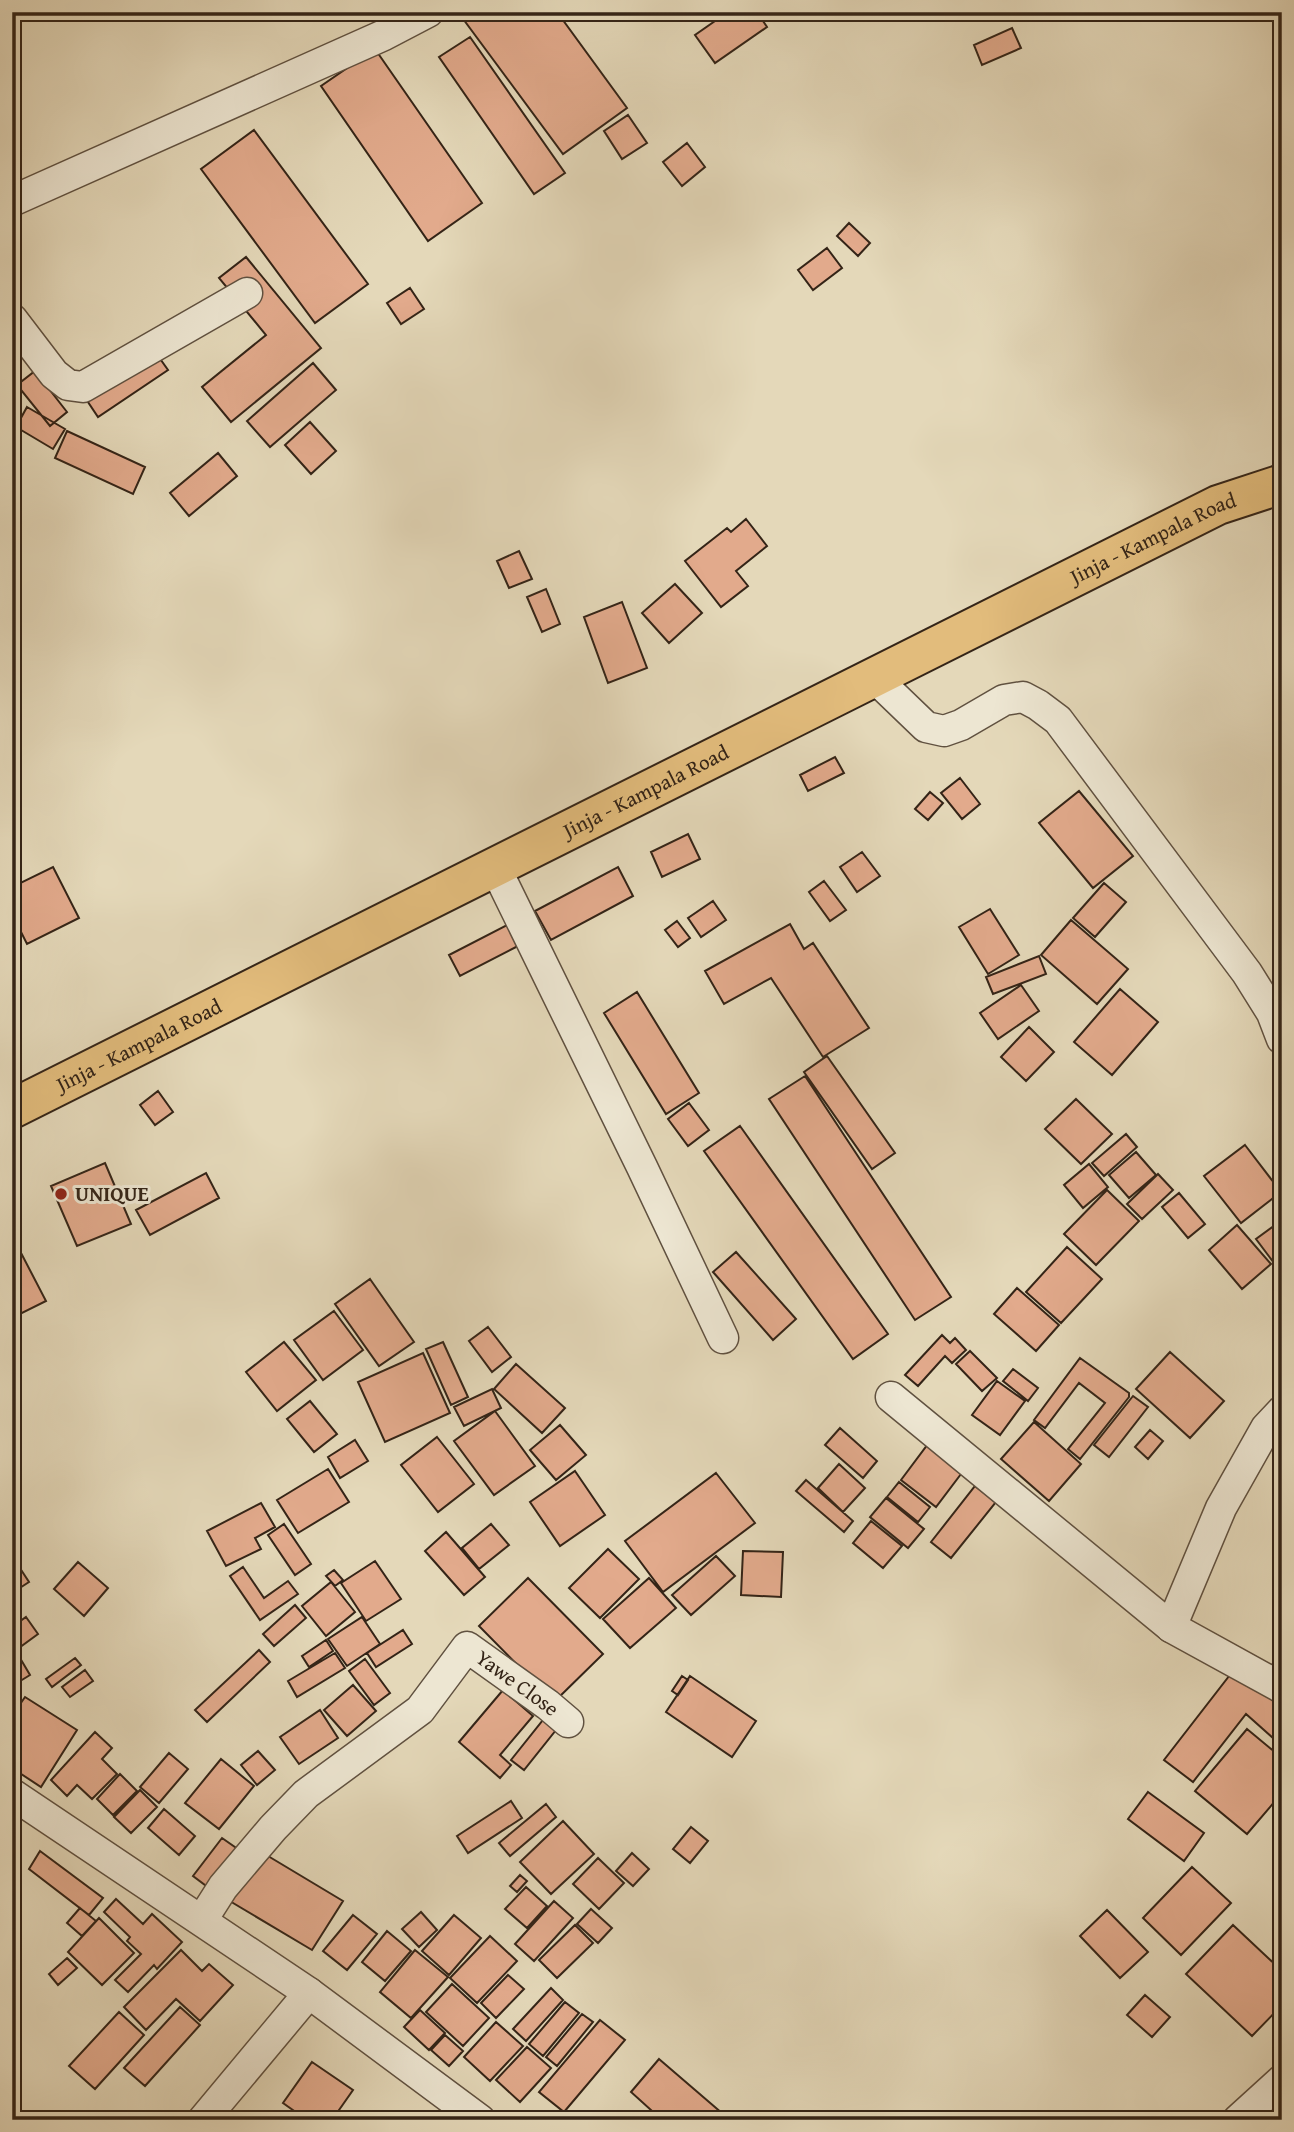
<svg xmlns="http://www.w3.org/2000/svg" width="1294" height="2132" font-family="'Gentium Book Plus',serif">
<rect width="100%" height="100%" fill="#e4d8b9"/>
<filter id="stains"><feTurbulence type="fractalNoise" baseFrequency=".00286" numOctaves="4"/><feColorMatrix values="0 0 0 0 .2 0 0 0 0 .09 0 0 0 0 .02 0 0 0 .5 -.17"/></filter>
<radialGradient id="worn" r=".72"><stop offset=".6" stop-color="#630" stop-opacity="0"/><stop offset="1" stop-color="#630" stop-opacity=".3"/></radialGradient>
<path fill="#e2aa8c" stroke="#342417" stroke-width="2" d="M458,12h99l70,96 -64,46z
M728,12h29l10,15 -52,36 -20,-28z
M1012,28l9,20 -39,17 -8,-20z
M470,37l95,136 -31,21 -95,-137z
M375,49l107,154 -54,38 -107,-155z
M628,115l19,28 -25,16 -18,-28z
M254,130l114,154 -53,39 -114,-154z
M687,143l18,24 -23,19 -19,-24z
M849,223l21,20 -12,13 -21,-20z
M827,248l15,20 -29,22 -15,-20z
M246,257l75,91 -90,74 -29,-35 64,-52 -47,-57z
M410,288l14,21 -23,15 -14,-21z
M151,346l17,24 -70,47 -16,-24z
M313,363l23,27 -66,57 -23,-26z
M35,371l32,41 -17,14 -33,-41z
M27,407l38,22 -12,20 -37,-22z
M310,422l26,29 -25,23 -26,-29z
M67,431l78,36 -12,27 -78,-36z
M218,453l19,23 -48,40 -19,-23z
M746,519l21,27 -31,25 12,15 -27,21 -36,-46 42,-33 4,4z
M519,551l13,28 -23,9 -12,-27z
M675,584l27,29 -33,30 -27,-30z
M546,589l14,35 -18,8 -15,-35z
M622,602l25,66 -39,15 -24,-66z
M835,757l9,16 -36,18 -8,-16z
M960,778l20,26 -18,15 -21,-26z
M1079,791l54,65 -40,32 -54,-65z
M930,792l13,11 -15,17 -13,-11z
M688,834l12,25 -38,18 -11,-25z
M862,852l18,24 -23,16 -17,-25z
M53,867l26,51 -52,26 -15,-30v-27z
M618,867l15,29 -82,44 -16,-29z
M824,881l22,29 -16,11 -21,-29z
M1104,883l22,19 -31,35 -22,-19z
M713,901l13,19 -25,17 -13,-19z
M990,909l29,46 -31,19 -29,-47z
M1071,920l57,49 -31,35 -56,-49z
M677,921l13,17 -12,9 -13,-17z
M790,924l14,25 9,-6 56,85 -46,29 -52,-79 -47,26 -19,-33z
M507,925l11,21 -58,30 -11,-21z
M1039,956l7,18 -53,20 -7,-17z
M1021,985l18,26 -41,28 -18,-26z
M1120,989l38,33 -46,53 -38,-33z
M637,992l62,101 -33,21 -62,-101z
M1029,1027l25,25 -28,29 -25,-24z
M827,1056l68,97 -23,16 -68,-97z
M805,1076l146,221 -36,23 -146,-221z
M158,1091l15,21 -18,13 -15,-20z
M1076,1099l36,35 -31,30 -36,-35z
M689,1103l20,27 -21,16 -20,-27z
M740,1126l148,208 -35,25 -149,-208z
M1126,1134l11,13 -33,29 -12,-13z
M1245,1145l36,47 -40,31 -37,-47z
M1136,1152l20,23 -27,23 -20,-23z
M105,1163l26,61 -54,22 -26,-60z
M1089,1164l19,23 -25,21 -19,-23z
M206,1173l13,25 -69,37 -14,-25z
M1158,1174l15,16 -31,29 -15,-15z
M1107,1190l32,31 -43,44 -32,-31z
M1179,1193l26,31 -17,14 -26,-31z
M1282,1220v50l-2,1 -24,-32z
M1237,1225l34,39 -29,25 -33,-39z
M1067,1247l35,32 -41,44 -35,-31z
M20,1251l26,50 -34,17v-63z
M736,1252l60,67 -23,21 -60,-68z
M370,1279l44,63 -35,24 -44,-62z
M1017,1288l42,37 -23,26 -42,-37z
M334,1311l29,39 -40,30 -29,-40z
M488,1327l23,30 -19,15 -23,-31z
M942,1335l8,8 5,-5 11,12 -14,13 -7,-7 -27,30 -13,-11z
M284,1342l32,38 -39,31 -31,-39z
M443,1342l25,55 -17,8 -25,-56z
M970,1351l27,27 -15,13 -26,-27z
M1170,1352l54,49 -34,37 -54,-49z
M423,1353l27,60 -65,29 -27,-60z
M1080,1358l49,35v4l-49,62 -12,-10 37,-46 -26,-20 -34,45 -11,-8z
M516,1364l49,44 -23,25 -48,-44z
M1013,1369l25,19 -10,13 -25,-20z
M997,1381l28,20 -25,34 -28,-20z
M492,1389l9,19 -37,18 -10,-19z
M1133,1396l15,11 -39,50 -15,-12z
M310,1401l27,33 -23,18 -27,-33z
M495,1411l40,55 -41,29 -40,-54z
M1034,1422l47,42 -32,37 -48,-42z
M560,1425l26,30 -30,25 -26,-30z
M840,1428l37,33 -14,17 -38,-33z
M1150,1430l13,11 -15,18 -13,-12z
M437,1437l37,47 -36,28 -37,-47z
M355,1440l13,21 -28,17 -12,-21z
M928,1444l36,26 -28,37 -35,-27z
M839,1464l26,24 -22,24 -25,-24z
M328,1469l21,33 -51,31 -21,-33z
M575,1471l30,44 -45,31 -30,-44z
M716,1473l39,50 -92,69 -38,-51z
M806,1480l47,41 -9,11 -48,-41z
M899,1482l31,25 -12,15 -31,-25z
M975,1486l21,16 -45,56 -20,-16z
M886,1498l38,31 -16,19 -38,-31z
M261,1503l14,24 -20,11 6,11 -35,17 -19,-35z
M871,1521l31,25 -19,22 -30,-25z
M284,1524l27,40 -16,11 -27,-40z
M491,1524l18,21 -30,24 -17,-21z
M446,1532l39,45 -21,18 -39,-44z
M608,1549l31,30 -39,39 -31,-30z
M743,1551l40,1 -2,45 -40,-2z
M12,1556l17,26 -17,11z
M716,1556l19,20 -44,39 -19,-20z
M375,1561l26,38 -35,22 -25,-38z
M78,1562l30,26 -24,28 -30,-27z
M243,1567l21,31 24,-17 10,13 -38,26 -30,-44z
M334,1570l9,10 -8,6 -9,-10z
M528,1578l75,76 -49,48 -75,-76z
M649,1578l27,30 -46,40 -27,-29z
M331,1582l24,30 -29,24 -24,-30z
M295,1605l11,13 -32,28 -11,-12z
M26,1617l12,17 -26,19v-26z
M362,1617l18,27 -33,22 -19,-27z
M403,1630l9,14 -36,23 -9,-14z
M326,1640l7,11 -24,16 -7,-11z
M259,1650l11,12 -63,60 -12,-12z
M335,1653l10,15 -48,29 -9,-16z
M20,1658l10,17 -18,11v-23z
M75,1658l6,7 -29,22 -6,-8z
M365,1659l25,34 -16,12 -25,-34z
M85,1670l8,11 -23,16 -8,-10z
M1233,1671l24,12 25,24v39l-36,-32 -53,68 -29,-22z
M682,1676l6,4 -10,15 -6,-4z
M690,1676l66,45 -24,36 -66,-45z
M353,1685l23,26 -29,25 -23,-26z
M503,1690l30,26 -33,39 11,10 -11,13 -41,-36z
M25,1697l52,33 -36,57 -29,-19v-52z
M320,1710l18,28 -39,26 -19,-27z
M551,1710l13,10 -40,50 -13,-10z
M1247,1729l35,29v35l-35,41 -52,-43z
M95,1732l17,16 -10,11 15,15 -25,25 -15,-14 -10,11 -16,-16z
M258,1751l17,19 -18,15 -16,-20z
M169,1753l19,16 -29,34 -19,-16z
M221,1759l33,27 -35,43 -34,-26z
M120,1774l17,17 -24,24 -16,-16z
M140,1790l17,17 -26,26 -17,-16z
M1148,1792l56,41 -20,28 -56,-42z
M511,1801l11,17 -54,35 -11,-17z
M546,1804l10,13 -46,39 -11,-13z
M164,1809l31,27 -16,19 -31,-27z
M563,1821l31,33 -43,40 -31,-32z
M691,1827l17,14 -18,22 -17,-14z
M222,1838l20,14 -29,39 -20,-15z
M258,1850l85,51 -31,49 -84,-50z
M40,1851l63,47 -14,17 -60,-46z
M632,1853l17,16 -16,17 -17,-15z
M598,1858l26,25 -25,26 -26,-25z
M1192,1867l39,36 -50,52 -38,-37z
M520,1875l7,6 -10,11 -7,-6z
M526,1887l21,19 -20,22 -22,-19z
M116,1899l27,25 9,-10 30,28 -25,27 -3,-4 -26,27 -13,-12 26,-26 -14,-13 3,-4 -26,-25z
M554,1901l19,17 -39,43 -19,-17z
M80,1908l16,13 -14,15 -15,-13z
M591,1909l21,19 -14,15 -21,-19z
M1107,1910l41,42 -28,26 -40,-42z
M421,1912l16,18 -18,17 -17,-18z
M353,1915l24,19 -30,36 -24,-19z
M454,1915l27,23 -32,37 -27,-24z
M99,1918l35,35 -32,32 -34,-33z
M575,1925l18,18 -36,35 -18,-18z
M1233,1925l49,46v34l-30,31 -66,-62z
M387,1931l24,20 -26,30 -23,-19z
M490,1936l27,25 -40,42 -27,-25z
M181,1950l21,21 7,-7 24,21 -33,36 -24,-22 -30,31 -22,-23z
M415,1950l33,27 -37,41 -31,-26z
M67,1958l10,10 -19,17 -9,-11z
M508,1975l16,14 -28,29 -15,-15z
M452,1984l37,34 -26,28 -37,-34z
M551,1988l12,12 -37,41 -13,-12z
M1145,1995l25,22 -18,20 -25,-22z
M565,2002l14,11 -36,43 -14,-12z
M180,2007l20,18 -55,61 -21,-18z
M420,2010l25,23 -16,17 -25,-23z
M119,2012l25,23 -49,54 -26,-23z
M582,2014l11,8 -36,44 -11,-9z
M600,2020l25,20 -61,72 -25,-20z
M496,2022l27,24 -33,35 -26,-24z
M445,2035l18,16 -14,15 -18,-16z
M527,2047l24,21 -31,34 -24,-22z
M659,2059l71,61h-68l-31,-28z
M312,2062l41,28 -21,30h-25l-24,-17z"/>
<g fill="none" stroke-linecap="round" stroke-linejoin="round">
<g stroke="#605140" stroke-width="33">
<g id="street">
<path d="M12,201l372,-166 44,-23"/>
<path d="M12,319l42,55 14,11 15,2 164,-94"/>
<path d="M874,677l52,50 18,4 17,-6 43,-25 19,-3 15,8 20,15 189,253 25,40 10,26"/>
<path d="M495,867l147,300 81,171"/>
<path d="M891,1397l280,230 111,61"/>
<path d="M1171,1627l50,-119 45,-80 16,-17"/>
<path d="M12,1794l297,199 171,127"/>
<path id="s1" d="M202,1920l21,-33 50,-59 33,-34 114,-84 47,-63 81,58 20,17"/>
<path d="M203,2120l106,-127"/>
<path d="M1238,2120l44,-40"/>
</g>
</g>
<g stroke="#342417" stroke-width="42">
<g id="highway">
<path id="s2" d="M12,1109l1206,-604 64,-21"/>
</g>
</g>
<use href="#street" stroke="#ede6d2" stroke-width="30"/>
<use href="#highway" stroke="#e2bc7c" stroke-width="38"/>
</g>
<circle fill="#8f2418" stroke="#ede6d2" stroke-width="2.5" cx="61" cy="1194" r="7"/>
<g text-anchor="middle" stroke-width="6" stroke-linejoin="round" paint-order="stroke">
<g font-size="21" fill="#342417" stroke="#ede6d2">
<text dy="7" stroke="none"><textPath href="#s2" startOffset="1276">Jinja - Kampala Road</textPath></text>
<text dy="7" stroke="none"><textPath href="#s2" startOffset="709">Jinja - Kampala Road</textPath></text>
<text dy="7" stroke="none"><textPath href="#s2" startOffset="142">Jinja - Kampala Road</textPath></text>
<text dy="7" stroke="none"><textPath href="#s1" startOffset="446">Yawe Close</textPath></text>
</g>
<g font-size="21" font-weight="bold" fill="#342417" stroke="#ede6d2" text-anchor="start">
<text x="75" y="1201">UNIQUE</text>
</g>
</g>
<rect width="1294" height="2132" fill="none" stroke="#e4d8b9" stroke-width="42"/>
<rect x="14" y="14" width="1266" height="2104" fill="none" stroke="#342417" stroke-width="3.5"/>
<rect x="21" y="21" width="1252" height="2090" fill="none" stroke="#342417" stroke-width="2"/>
<rect width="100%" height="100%" filter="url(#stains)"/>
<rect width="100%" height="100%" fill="url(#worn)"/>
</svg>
